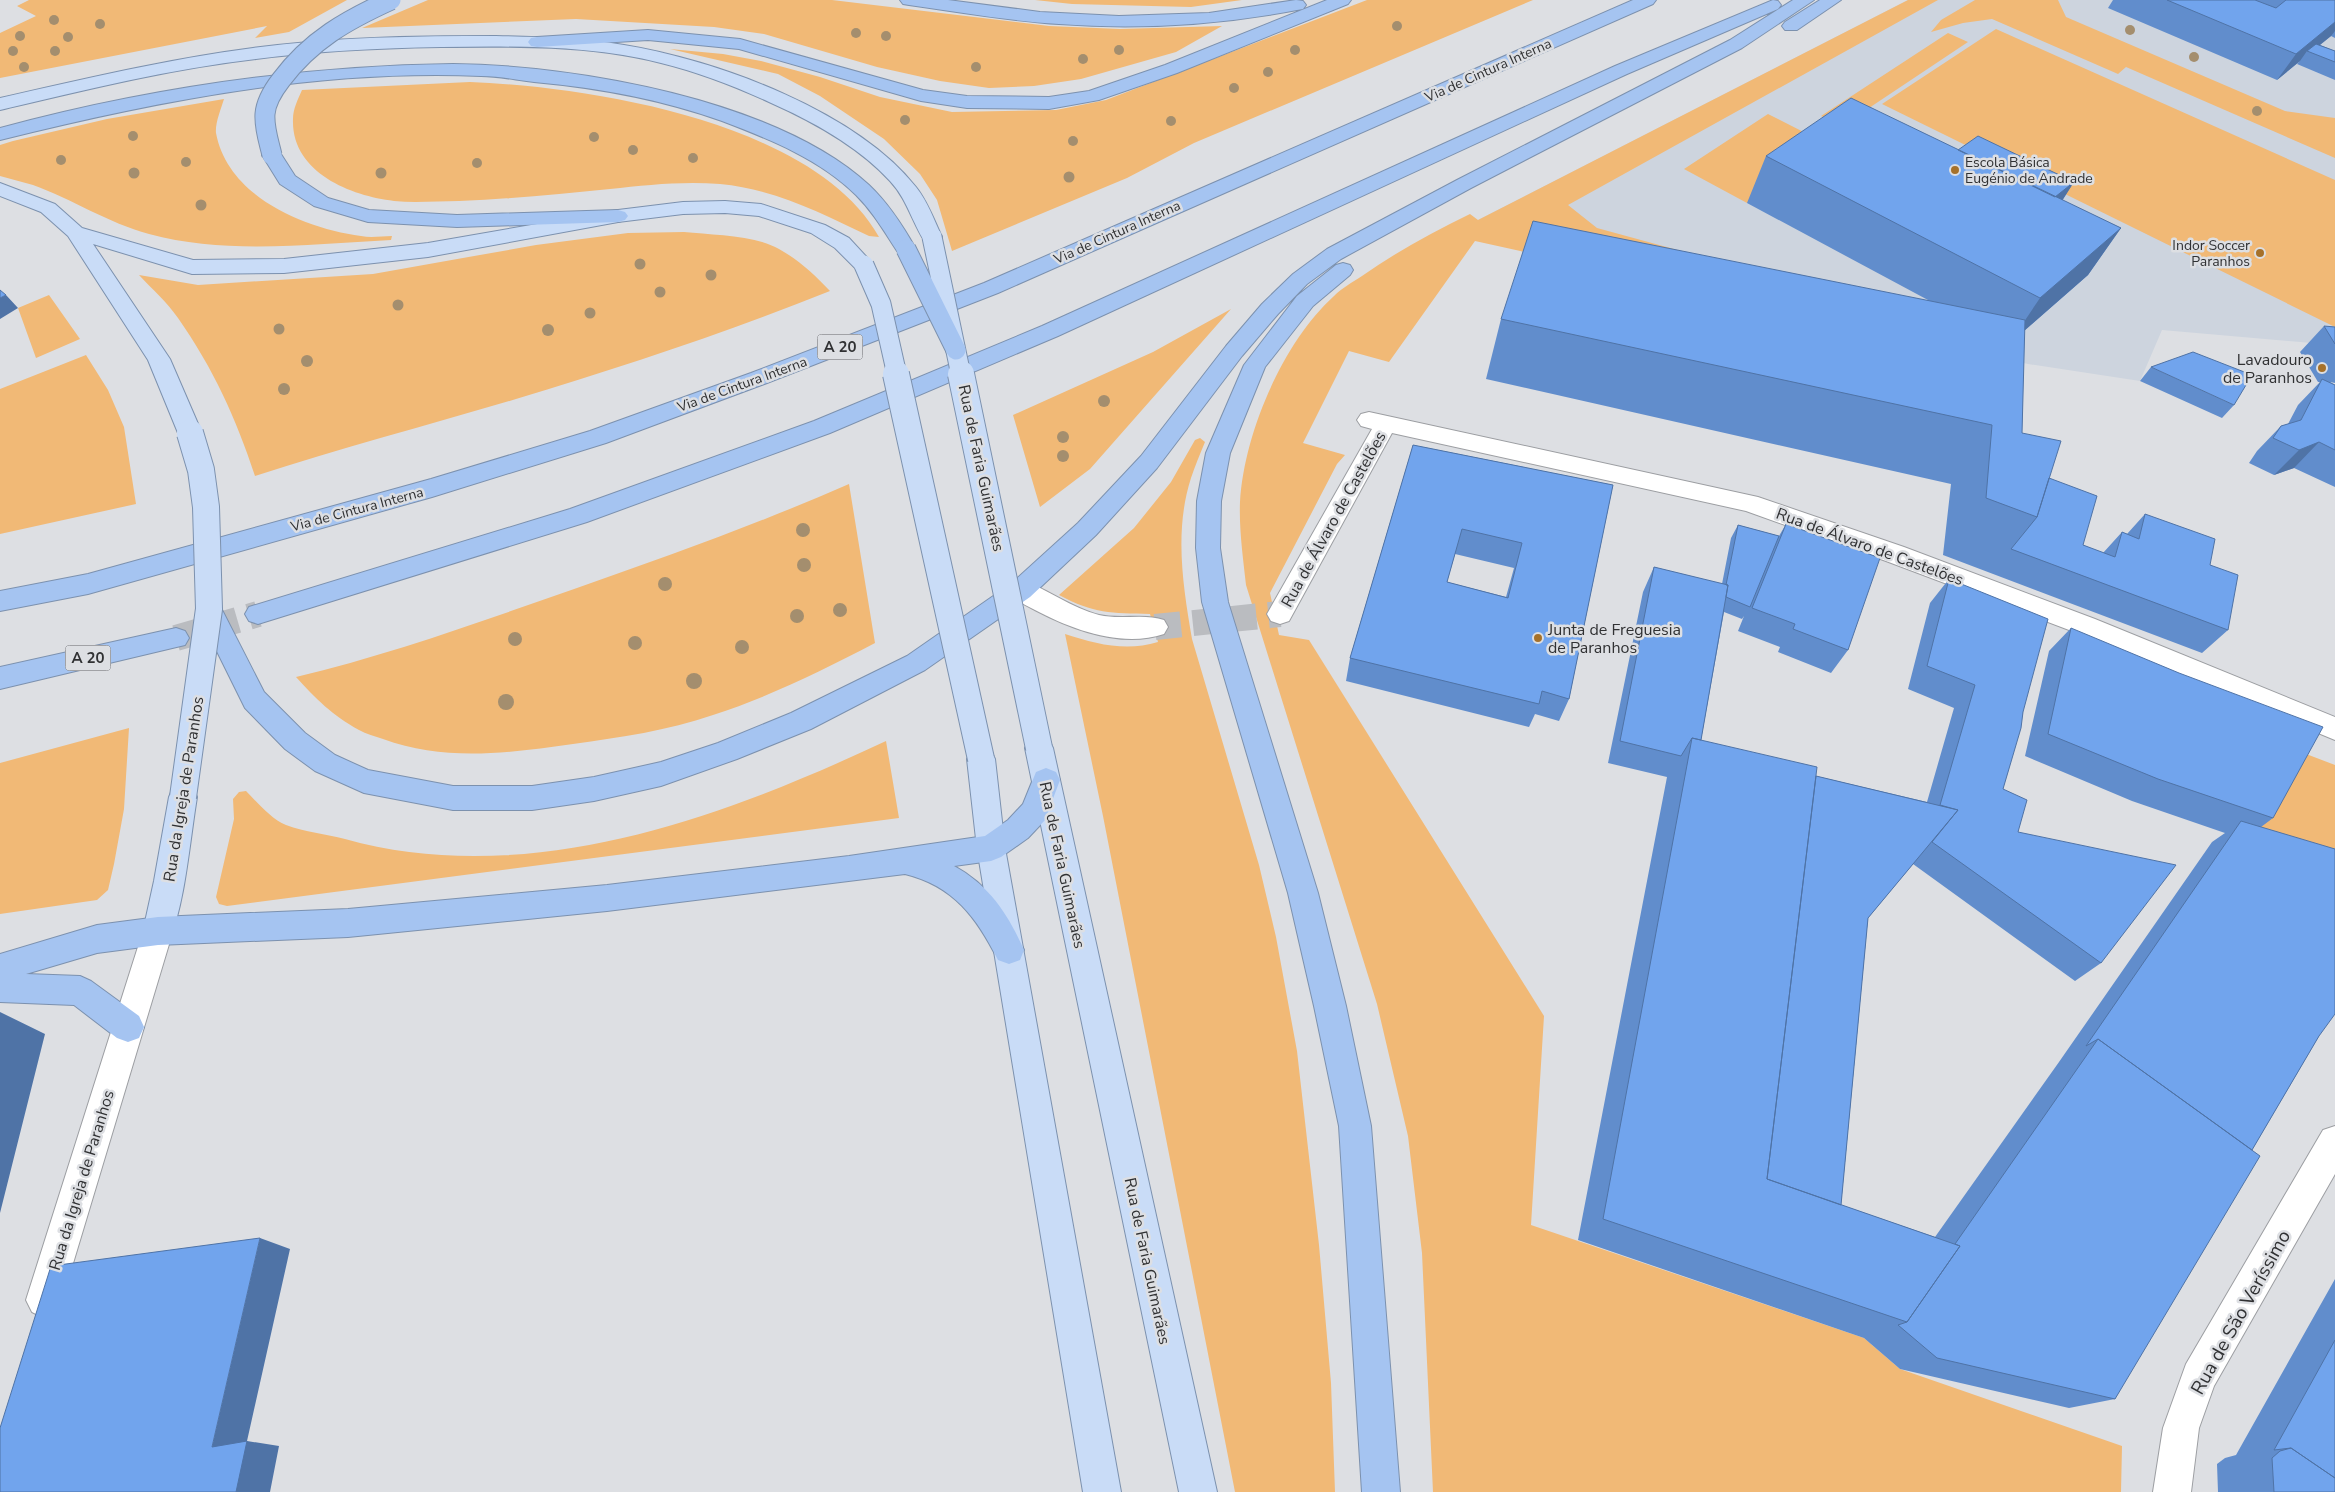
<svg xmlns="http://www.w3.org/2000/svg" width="2335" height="1492" font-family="'Nunito Sans',sans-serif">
<rect width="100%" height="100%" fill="#dddfe3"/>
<path fill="#cdd4de" d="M1908,0h427v345l-173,-15 -22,51 -112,-17 -506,-112 -44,-32z"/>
<path fill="#f1b976" d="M29,0h318l-58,32 -34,6 12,-12 -267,52v-45l36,-17 -19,-10z
M428,0h404l217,26 71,3 102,-3 -46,26 -95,27 -47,7 -45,2 -49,-7 -63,-14 -113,-33 -50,-7 -138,-8 -214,9z
M1035,0h207l-51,7 -119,-3z
M1367,0h166l-339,143 -67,35 -175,73 -15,-51 -17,-26 -36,-35 -64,-43 -42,-22 -108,-25 53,5 38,7 59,16 60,20 72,15 104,-2 50,-10z
M1908,0h30l-370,205 29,23 238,65 -12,25 -348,-77 -86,121 -40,-11 -46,92 42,12 -8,9 -67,129 9,42 30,5 235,376 -13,209 333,113 36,31 222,77 -1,46h-688l-11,-239 -14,-117 -31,-132 -131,-419c-3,-28 -7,-55 -6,-83 4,-69 43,-160 94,-206 8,-8 19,-14 28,-20 34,-24 71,-44 108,-62l8,6z
M1975,0h83l8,17 219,94 50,7v40l-209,-91 -8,7 -126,-55 -29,4 -32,9 10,-12z
M1996,29l339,151v147l-453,-223z
M1948,33l20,9 -126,84 -21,-10z
M470,82c121,5 345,40 409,155l-10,-1c-48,-23 -95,-47 -149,-52 -37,-3 -74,1 -110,5 -50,5 -100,10 -151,12 -21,0 -44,2 -65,0 -44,-5 -103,-29 -101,-82 0,-10 5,-20 9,-29z
M224,99c-3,10 -9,24 -8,34 12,64 88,95 145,103 10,2 21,0 31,0l-1,4c-81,4 -164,15 -242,-6 -41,-11 -77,-35 -116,-49 -11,-3 -22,-6 -33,-9v-31l13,-4 94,-22z
M1768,114l61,31 -82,58 -63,-34z
M684,232c28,3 71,3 95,17 20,11 36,26 51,42 -102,41 -208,76 -314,108 -87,26 -175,49 -261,77 -19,-58 -42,-108 -77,-158 -11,-16 -26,-29 -39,-43l59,10 175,-11 163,-29 92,-12z
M49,295l31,44 -44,19 -18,-50z
M1231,309l-141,160 -50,38 -27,-92 140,-63z
M86,355l22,35 16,37 12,77 -136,30v-145z
M1200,438l5,4c-5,12 -10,24 -14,36 -17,53 -8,108 1,161l67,226 17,72 21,114 22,194 12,138 4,109h-100l-132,-676 -38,-182c31,10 61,18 93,8l-8,-28c-39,-1 -56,0 -91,-19l75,-67 37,-46 24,-42z
M849,484l26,159c-52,27 -106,54 -162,72 -46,16 -92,22 -140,29 -64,9 -128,18 -190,-5 -8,-3 -17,-5 -24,-9 -27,-15 -43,-31 -63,-53 96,-23 189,-57 281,-89 92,-32 183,-65 272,-104z
M129,728l-5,81 -10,55 -6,26 -11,10 -97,14v-151z
M886,741l13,77 -672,88 -8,-2 -3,-7 18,-78 -1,-20 6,-7 7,-1c11,11 25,28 40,34 19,7 40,9 59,14 182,51 377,-21 541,-98z
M2293,749l42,16v114l-92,-40z"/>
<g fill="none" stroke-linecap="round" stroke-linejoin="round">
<path stroke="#babcc0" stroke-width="26" stroke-dasharray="26 12" stroke-linecap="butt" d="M1155,627l125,-13"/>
<path stroke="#babcc0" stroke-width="26" stroke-dasharray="26 12" stroke-linecap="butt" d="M176,638l82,-24"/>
<g stroke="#9c9ea2" stroke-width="2">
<path id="minor" d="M1369,412l389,85 146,50 191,72 240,98v23l-258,-107 -191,-72 -140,-50 -354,-78 -103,188 -9,3 -9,-3 -4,-7 105,-185 -11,-3 -4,-6 4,-6z
M1021,580c27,9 50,28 78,35 21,5 46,-2 65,5l4,7 -4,7c-42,14 -91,-4 -129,-24 -10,-5 -21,-10 -27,-20l4,-7z
M158,917l11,4 4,10 -111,369 -6,12 -12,6 -12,-6 -6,-12 117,-369 4,-10z
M2335,1126v48l-121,212 -15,42 -8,64h-38l10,-64 23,-64 137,-234z"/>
</g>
<g stroke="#7c91ae" stroke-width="2">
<path id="major" d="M496,36c43,1 86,2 128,9 93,15 232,66 292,142 12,15 18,33 26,50l-3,5 -7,1 -7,-1c-13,-20 -18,-43 -35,-61 -32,-35 -78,-60 -121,-79 -35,-16 -71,-30 -108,-39 -72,-18 -147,-17 -220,-16 -62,1 -124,4 -185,12 -87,10 -171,31 -256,51v-12c84,-19 168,-39 253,-50 80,-11 162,-12 243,-12z
M0,183l55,21 27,24 111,32 91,-1 144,-16 190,-33 65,-8 42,-1 36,3 64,21 24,13 25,27 -3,5 -7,2 -7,-2 -22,-22 -24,-15 -52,-17 -34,-3 -42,1 -65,8 -190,35 -144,16 -92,1 -99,-30 77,115 32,74 -4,6 -8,2 -8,-2 -4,-6 -30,-73 -80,-124 -27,-24 -41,-16z
M1039,736l10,4 4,8 164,744h-38l-154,-744 4,-8z
M981,747l10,4 4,8 10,89 116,644h-38l-106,-644 -10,-89 4,-8z
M183,785l10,3 4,9c-7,42 -12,107 -28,144l-11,4 -11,-4 -4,-10 11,-50 15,-84 4,-9z"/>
</g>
<g stroke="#7c91ae" stroke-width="2">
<path id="highway" d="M900,0h48l92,12 79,4 90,-3 87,-13 7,1 3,4 -3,4 -6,1c-79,15 -158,20 -238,14 -50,-3 -100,-12 -150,-19l-6,-1z
M1327,0h24l-3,4 -171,69 -78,27 -50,9 -82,-1 -46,-7 -182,-52 -91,-9 -111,7 -6,-1 -3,-4 3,-4 6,-1 111,-7 92,9 183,51 44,6 82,1 40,-6 76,-26z
M1633,0h23l-3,4 -655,289 -231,90 -161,60 -174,54 -344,97 -88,17v-20l88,-17 343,-95 159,-48 161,-58 233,-90z
M1773,0l5,1 3,4 -3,4 -151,65 -569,262 -228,97 -243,89 -329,102 -9,-3 -4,-7 4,-7 321,-98 244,-88 228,-95 573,-260z
M1793,0h21l-72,48 -271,140 -130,71 -34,25 -29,30 -36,42 -85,112 -61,67 -66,62 -105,73 -114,59 -74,30 -76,27 -67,15 -62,9h-79l-89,-17 -49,-22 -30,-22 -40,-41 -49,-99 4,-7 9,-3 9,3 46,90 41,41 30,22 33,15 85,16h79l62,-9 67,-15 57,-19 73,-30 116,-57 105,-73 66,-60 63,-67 85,-110 36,-42 31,-30 34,-25 130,-69 273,-140z
M1820,0h21l-44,30h-12l-3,-4 3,-4z
M453,64c122,1 324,36 416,121 20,19 34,41 47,64l-3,5 -7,2 -7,-2c-14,-21 -25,-41 -43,-59 -36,-36 -87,-56 -134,-74 -62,-22 -122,-33 -188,-39 -18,-2 -35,-6 -53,-6 -162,-7 -324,25 -481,64v-12c148,-40 300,-62 453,-64z
M272,149l7,2 16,25 33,22 41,12 88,5 161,-5 7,2 3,4 -3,4 -7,2 -161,5 -89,-5 -54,-16 -34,-22 -18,-29 3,-4z
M1343,263l7,2 3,5 -3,5 -37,31 -48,61 -35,86 -9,48 -1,47 8,54 90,291 28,113 25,120 29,366h-38l-23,-366 -25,-120 -26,-113 -86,-291 -6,-54 1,-47 9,-48 38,-88 53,-69 39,-31z
M176,628l9,3 4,7 -4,7 -185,44v-22z
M1046,768l10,4 4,8 -15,40 -17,18 -27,19 -10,4 -37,5c35,19 54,48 70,84l-4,10 -11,4 -11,-4c-21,-42 -44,-74 -93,-86l-298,37 -259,26 -190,8 -61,8 -71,21 54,2 11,5 48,35 5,11 -5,11 -11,4 -11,-4 -43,-33 -74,-3v-48l97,-29 61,-8 190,-8 259,-24 242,-29 136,-20 23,-16 15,-16 13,-32z"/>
</g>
<use href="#minor" fill="#fff" fill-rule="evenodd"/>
<use href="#major" fill="#c9dcf7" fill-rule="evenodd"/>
<use href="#highway" fill="#a5c4f1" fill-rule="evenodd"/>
<g stroke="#7c91ae" stroke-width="21" stroke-linecap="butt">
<path id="major-bridge-far1" d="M932,237l29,138
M864,265l17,39 16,71"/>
</g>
<g stroke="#7c91ae" stroke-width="28" stroke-linecap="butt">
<path id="major-bridge" d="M896,374l85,385
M961,374l78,374
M183,797l26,-188 -3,-102 -5,-37 -11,-37"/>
</g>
<g stroke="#7c91ae" stroke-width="21" stroke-linecap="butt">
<path id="highway-bridge" d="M272,155c-3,-13 -8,-27 -7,-41 1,-13 9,-25 16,-34 30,-40 66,-60 110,-80
M906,249l50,101"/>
</g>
<use href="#major-bridge-far1" stroke="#c9dcf7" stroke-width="19"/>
<use href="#major-bridge" stroke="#c9dcf7" stroke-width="26"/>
<use href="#highway-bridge" stroke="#a5c4f1" stroke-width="19"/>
</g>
<g fill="#a48e6e">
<circle cx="54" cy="20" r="5"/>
<circle cx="100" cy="24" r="5"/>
<circle cx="1397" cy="26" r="5"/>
<circle cx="2130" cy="30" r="5"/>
<circle cx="856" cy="33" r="5"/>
<circle cx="20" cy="36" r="5"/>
<circle cx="886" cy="36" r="5"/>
<circle cx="68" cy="37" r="5"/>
<circle cx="1119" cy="50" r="5"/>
<circle cx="1295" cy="50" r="5"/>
<circle cx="13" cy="51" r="5"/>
<circle cx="55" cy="51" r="5"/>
<circle cx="2194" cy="57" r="5"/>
<circle cx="1083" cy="59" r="5"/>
<circle cx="24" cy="67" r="5"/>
<circle cx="976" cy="67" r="5"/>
<circle cx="1268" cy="72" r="5"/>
<circle cx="1234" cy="88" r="5"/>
<circle cx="2257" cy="111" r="5"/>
<circle cx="905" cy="120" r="5"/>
<circle cx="1171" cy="121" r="5"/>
<circle cx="133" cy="136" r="5"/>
<circle cx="594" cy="137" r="5"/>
<circle cx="1073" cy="141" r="5"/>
<circle cx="633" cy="150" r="5"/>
<circle cx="693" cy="158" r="5"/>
<circle cx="61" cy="160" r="5"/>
<circle cx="186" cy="162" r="5"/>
<circle cx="477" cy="163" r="5"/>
<circle cx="134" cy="173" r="5.5"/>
<circle cx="381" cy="173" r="5.5"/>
<circle cx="1069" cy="177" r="5.5"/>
<circle cx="201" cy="205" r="5.5"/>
<circle cx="640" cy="264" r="5.5"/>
<circle cx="711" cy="275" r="5.5"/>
<circle cx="660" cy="292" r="5.5"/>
<circle cx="398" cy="305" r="5.5"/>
<circle cx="590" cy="313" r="5.5"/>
<circle cx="279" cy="329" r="5.5"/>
<circle cx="548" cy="330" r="6"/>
<circle cx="307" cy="361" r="6"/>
<circle cx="284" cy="389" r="6"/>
<circle cx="1104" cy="401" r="6"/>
<circle cx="1063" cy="437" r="6"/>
<circle cx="1063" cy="456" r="6"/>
<circle cx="803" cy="530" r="7"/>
<circle cx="804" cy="565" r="7"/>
<circle cx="665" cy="584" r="7"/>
<circle cx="840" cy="610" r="7"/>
<circle cx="797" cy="616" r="7"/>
<circle cx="515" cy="639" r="7"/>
<circle cx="635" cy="643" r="7"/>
<circle cx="742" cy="647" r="7"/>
<circle cx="694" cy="681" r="8"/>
<circle cx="506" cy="702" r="8"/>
</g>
<path fill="#618dcc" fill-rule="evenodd" d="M2113,0h222v38l-4,-2 -11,9 15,6v29l-38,-16 3,-3 -23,19 -169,-72z
M1958,150l116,32 -12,18 59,28 -33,47 -64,56 -2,102 27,45 34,67 20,8 19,-21 5,2 18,-20 65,51 18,65 -26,23 -259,-98 8,-71 -465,-105 15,-60 427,-19 -181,-97 19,-47z
M2324,326l11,1v56l-5,-1 5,3v102l-41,-19 -20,7 -25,-12 8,-12 24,-25 7,-2 10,-19 22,-23h-2l-18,-30z
M2151,367l83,38 -12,13 -82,-37z
M1413,445l200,40 -44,214 -10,22 -24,-7 -6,13 -183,-46 4,-23zM1455,554l59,14 -8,29 -59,-15z
M1786,524l62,126 -17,23 -53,-21 2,-5 -42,-16 6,-15 -2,3 -18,-7 -23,128 115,36 111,26 27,-94 -46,-19 22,-86 19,-24 74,133 -20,77 15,43 83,131 -26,18 -162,-117 -45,54 -27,287 94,32 124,-175 153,-220 13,-9 -93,-32 -107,-45 24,-105 22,-23 202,190 -12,9 58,209 -67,114 -137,249 -46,9 -169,-39 -36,-31 -286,-98 89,-463 -59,-14 35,-171 11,-25 68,17 9,-46 7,-13 41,11z
M2335,1279v213h-117l-1,-28 8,-6 11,-3z"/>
<path fill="#4f73a6" d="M2335,22v9l-4,5 -20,16 -4,-1 -7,10 -23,19 19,-26z
M2074,182l-17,27 -24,4z
M2121,228l-33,47 -79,69 31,-46z
M6,295l12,13 -18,11v-21z
M2319,442l-25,26 -20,7 25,-25z
M0,1012l45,22 -45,179z
M260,1238l30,11 -43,192 32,5 -9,46h-34l-24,-45z"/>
<path fill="#71a4ed" stroke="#4f73a6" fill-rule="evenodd" d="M2167,0h88l21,8 10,-8h49v22l-39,32z
M2316,44l19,7v11l-28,-11z
M1851,98l270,130 -81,70 -274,-142z
M1978,136l96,46 -19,15 -97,-47z
M1533,221l492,99 -3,113 39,8 -24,76 -51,-19 6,-73 -491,-106z
M0,290l6,5 -6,3z
M2324,326l11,1v17z
M2193,352l59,23 -18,30 -83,-38z
M2322,379l13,6v65l-16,-8 -20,8 -26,-12 8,-12 20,-6z
M1413,445l200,40 -44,214 -27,-8 -3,13 -189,-46zM1462,529l60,14 -14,55 -61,-16z
M2049,478l48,18 -14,49 32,12 7,-25 17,7 6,-25 70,25 -5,26 28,10 -10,55 -217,-81 26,-32z
M1786,524l94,34 -32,92 -55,-21 2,-5 -43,-16z
M1738,525l41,11 -29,71 -24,-10 2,-12h-2z
M1654,567l74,18 -27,155 -9,-2 -11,18 -61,-15z
M1949,579l99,40 -25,93 -2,16 -18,61 24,11 -9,32 158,33 -75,98 -169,-121 26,-32 -18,-5 35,-120 -48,-19z
M2071,628l108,45 144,54 -50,91 -115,-39 -110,-45z
M1692,738l125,29 -50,412 193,67 -53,76 -304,-103z
M1816,776l142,34 -90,108 -27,287 -74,-26z
M2241,821l94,28v165l-16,22 -67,114 -154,-111 -12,7z
M2098,1039l162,117 -145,243 -178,-41 -39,-33 9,-3 53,-76 -5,-2z
M260,1238l-48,209 35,-6 -11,51h-236v-64l51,-162z
M2335,1340v138l-44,-30 -17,2z
M2291,1448l44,30v14h-61l-2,-34 8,-7z"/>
<g fill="#a6712a" stroke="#dddfe3" stroke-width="2">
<circle cx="1955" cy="170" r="5"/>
<circle cx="2260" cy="253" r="5"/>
<circle cx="2322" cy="368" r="5"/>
<circle cx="1538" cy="638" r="5"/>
</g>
<g text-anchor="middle" stroke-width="5" stroke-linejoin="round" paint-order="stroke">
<g font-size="14" fill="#303133" stroke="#dddfe3">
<text transform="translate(1488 70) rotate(-24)" y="5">Via de Cintura Interna</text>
<text transform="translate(1117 232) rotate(-24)" y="5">Via de Cintura Interna</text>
<text transform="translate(742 384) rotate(-20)" y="5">Via de Cintura Interna</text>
<text transform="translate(357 509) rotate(-15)" y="5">Via de Cintura Interna</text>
</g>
<g font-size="14" fill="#303133" stroke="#dddfe3" text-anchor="start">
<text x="1965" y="167">Escola Básica<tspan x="1965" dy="16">Eugénio de Andrade</tspan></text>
<text x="2250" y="250" text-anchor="end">Indor Soccer<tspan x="2250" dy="16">Paranhos</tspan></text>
</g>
<g fill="#dddfe3" stroke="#646568" stroke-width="1">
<rect x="817.5" y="334.5" width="45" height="25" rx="4"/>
<rect x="65.5" y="645.5" width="45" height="25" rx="4"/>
</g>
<g font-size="15" font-weight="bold" fill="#303133">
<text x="840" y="352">A 20</text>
<text x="88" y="663">A 20</text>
</g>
<g font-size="16" fill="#303133" stroke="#dddfe3" text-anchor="end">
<text x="2312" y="365">Lavadouro<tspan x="2312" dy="18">de Paranhos</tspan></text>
<text x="1548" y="635" text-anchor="start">Junta de Freguesia<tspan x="1548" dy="18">de Paranhos</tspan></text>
</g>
<g font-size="16" fill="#303133" stroke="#dddfe3">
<text transform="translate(982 468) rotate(78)" y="6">Rua de Faria Guimarães</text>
<text transform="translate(1333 519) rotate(-61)" y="6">Rua de Álvaro de Castelões</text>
<text transform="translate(1870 546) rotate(20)" y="6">Rua de Álvaro de Castelões</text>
<text transform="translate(183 789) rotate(-81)" y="6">Rua da Igreja de Paranhos</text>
<text transform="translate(1063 865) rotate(78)" y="6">Rua de Faria Guimarães</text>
<text transform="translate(81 1180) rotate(-73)" y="6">Rua da Igreja de Paranhos</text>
<text transform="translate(1148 1261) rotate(78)" y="6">Rua de Faria Guimarães</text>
</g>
<g font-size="19" fill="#303133" stroke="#dddfe3">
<text transform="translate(2240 1312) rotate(-61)" y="7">Rua de São Veríssimo</text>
</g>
</g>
</svg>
